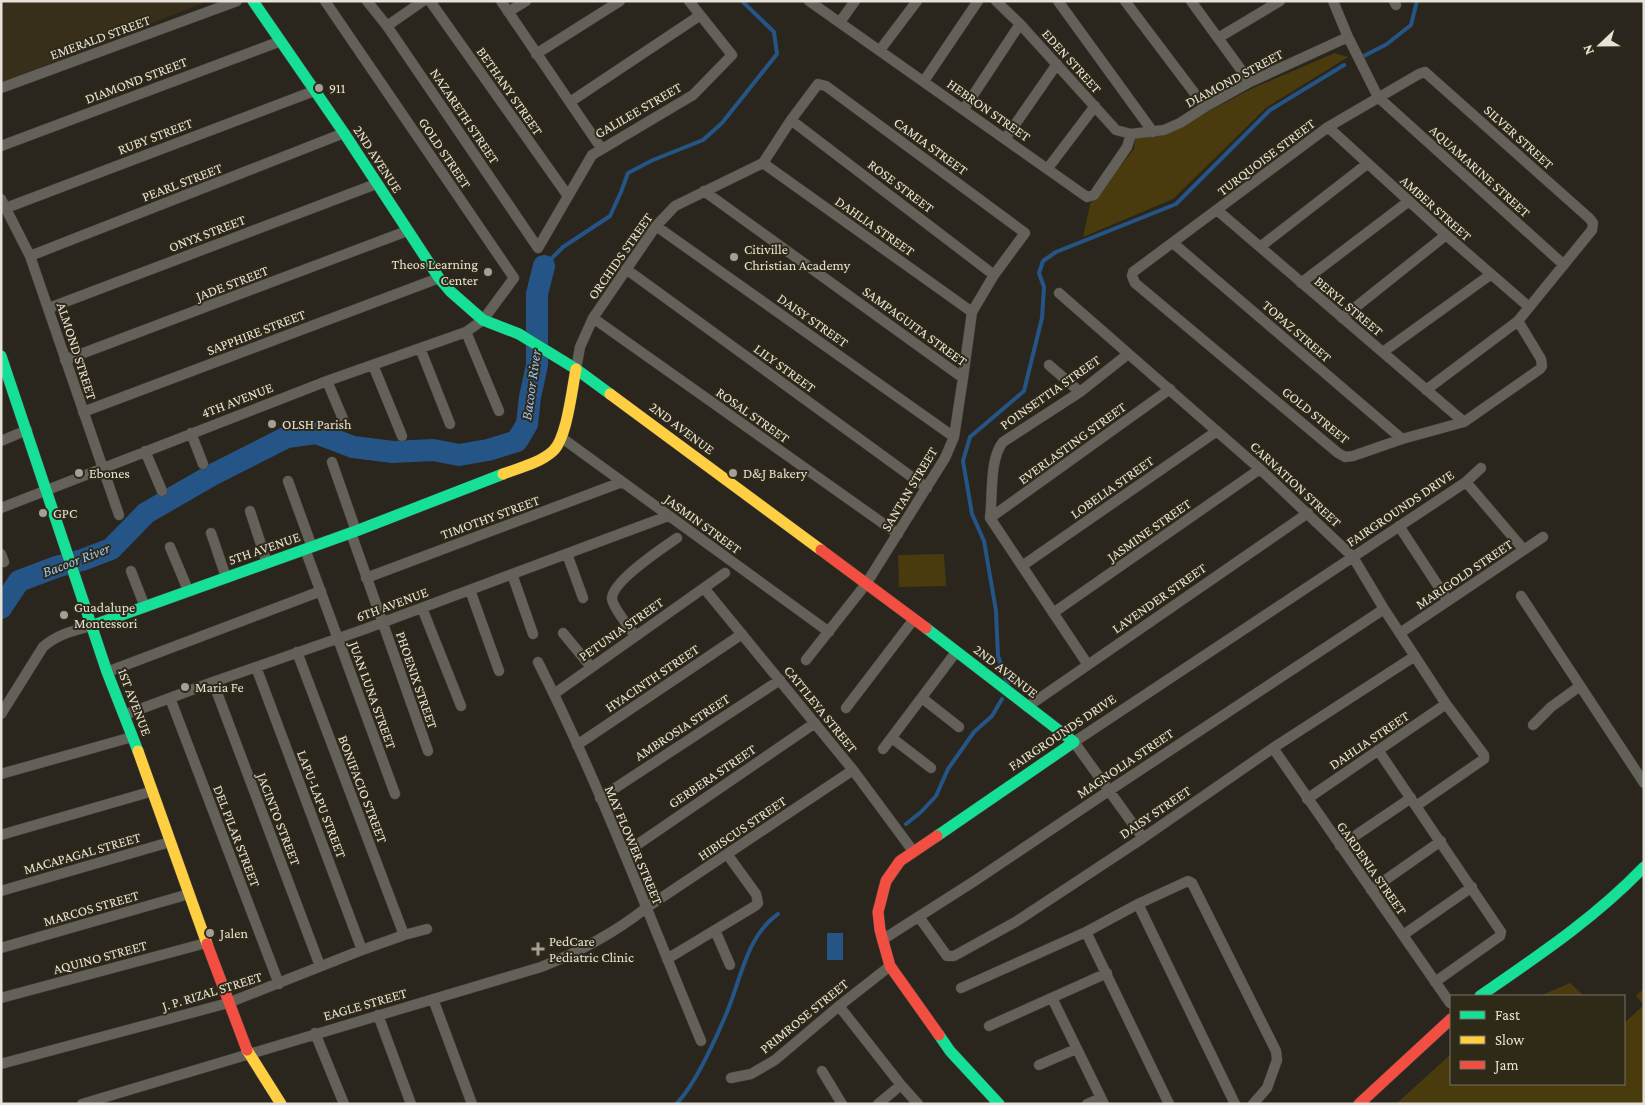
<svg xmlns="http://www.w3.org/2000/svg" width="1645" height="1105" font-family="'Crimson Pro',serif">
<rect width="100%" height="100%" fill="#2a261d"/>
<path fill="#372f19" d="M1,1h207l-207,82z"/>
<path fill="#4a3b0e" d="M1335,53l13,4 -81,50 -94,92 -90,38 7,-33 44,-55 1,-11 33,-5 83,-44z
M944,554l2,32 -47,1 -1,-32z
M1570,983l14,13h-44z
M1644,988v116h-248l55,-50v30h173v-61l20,-18 -8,-9z"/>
<path fill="#255587" d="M827,933h16v27h-16z"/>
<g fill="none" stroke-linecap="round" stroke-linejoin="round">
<path stroke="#255587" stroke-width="4" d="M1360,58l27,-14 24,-19 6,-24
M544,266l19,-19 47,-31 11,-24 7,-19 25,-13 50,-20 19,-17 55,-69 -3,-22 -32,-31
M1008,685l-10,-29 -2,-45 -12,-70 -12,-27 -9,-53 7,-24 54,-46 18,-73 2,-31 -5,-14 4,-12 13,-9 120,-48 94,-94 74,-45
M906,824l15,-12 15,-16 12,-27 26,-37 18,-16 10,-17
M676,1104c19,-18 43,-72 53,-97 13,-33 19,-72 49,-93"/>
<path stroke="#255587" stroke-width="22" d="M1,608l18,-27 37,-14 26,-7 29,-11 35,-36 66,-38 75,-38 29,-4 37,14 40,5 40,-2 26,5 29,-5 29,-9 10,-17 3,-27 7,-32v-71l7,-28"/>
<g stroke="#45413a" stroke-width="11">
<path id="street" d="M367,1l20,25 151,222 54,-93 101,-60 39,-40 -43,-54
M430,1l138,195
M501,1l100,147
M809,1l278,196 7,-2 33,-48 4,-13
M996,1l24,23 96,106 15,4 33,-4 16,-7 25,-16 45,-25 98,-45
M1058,1l95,131
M1125,1l80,106
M1191,1l59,81
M1333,1l15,36 30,60 186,168
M1394,1l2,4
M508,12l18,-11
M840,22l15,-21
M387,26l36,-25
M1218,38l62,-37
M880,50l37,-49
M536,54l84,-53
M924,81l54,-80
M1,88l236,-87
M570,102l129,-86
M964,109l56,-85
M791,120l203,155
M1328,127l118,108 83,72
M1005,139l52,-75
M1,146l280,-105
M763,163l209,149
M1048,168l47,-62
M704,191l259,187
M1,199l29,57 89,259
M6,208l308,-117
M1217,210l247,212
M656,226l298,211
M1173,243l229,196
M1260,247l107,-83
M30,256l314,-123
M626,269l301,219
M1301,283l108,-82
M1059,293l201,176 93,88 31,52 62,95 38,51v4l-68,47
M49,308l327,-124
M593,318l305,216
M1342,318l104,-83
M466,332l33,79
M420,348l30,76
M1383,352l107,-77
M65,360l342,-129
M373,365l29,71
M1049,365l31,27
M576,369l4,-22 13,-29 63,-92 19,-20 88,-43 28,-43 27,-36 8,2 199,147 -31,42 -22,37 -9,66 -9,59 -9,21 -79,126 -60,76
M327,381l16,38
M1426,390l92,-69 74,-91 1,-7 -4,-5 -164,-146 -6,2 -91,53 -195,145 -1,4 3,7 203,170 7,4 8,-1 49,-17 62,-17 76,-53 2,-3 -1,-7 -23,-38
M83,412l356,-134
M191,433l12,31
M562,438l267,194
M1,441l26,-11
M145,451l17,40
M332,462l24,69
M288,481l24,66
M1466,482l58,68
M1,508l326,-127 139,-49 17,-12 31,-42 -189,-277
M250,511l17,52
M990,518c3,-21 -1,-59 13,-76l77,-50 48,-38
M990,518l180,-129
M990,518l98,147
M1399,526l49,75
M211,533l15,44
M351,533l77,218
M170,547l18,43
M305,549l90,245
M1,554l3,8
M567,554l16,44
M1022,566l195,-135
M131,571l14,36
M512,574l21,60
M366,578l256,-96
M704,588l149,182 60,81
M470,590l29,81
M1521,596l123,187
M422,608l39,98
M1053,613l207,-144
M563,633l28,34
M1400,633l143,-96
M635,636c-5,-8 -22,-28 -23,-37 -1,-17 52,-52 65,-61
M297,652l107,283
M538,662c62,123 110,252 163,379
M256,667l106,283
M107,672l214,-81
M213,682l107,284
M554,694l171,-121
M170,698l109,286
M922,698l37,29
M1027,707l281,-194
M846,708l68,-89
M1,714l42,-67c15,-13 30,-16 48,-21
M124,715l89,-33 152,-53 303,-113
M1533,725l18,-18 29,-21
M892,738l39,30
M577,745l165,-111
M1273,748l177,255
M883,749l73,-97
M1378,750l123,182 -1,4 -65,46
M1,774l131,-37
M600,798l180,-118
M1307,799l139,-95
M1,835l152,-44
M1143,838l-69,-96 392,-260 15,-14
M1340,846l71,-48
M625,853l190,-130
M1371,890l70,-49
M1,891l169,-49
M1138,904l97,200
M919,917l28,39h7l63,-35 126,-83 130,-90 142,-92
M715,930l15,35
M1086,932l83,172
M1403,935l69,-48
M882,940l91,-58 137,-92 274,-181
M1,948l188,-54
M667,959l88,-53 3,-3 -2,-9 -29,-40
M961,988l125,-56 52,-28 50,-23 4,2 84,168 1,9 -10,28 -14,16
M1,998l205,-55
M1052,998l52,106
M433,999l39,105
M839,1006l62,79 17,19
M378,1015l33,89
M989,1026l118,-53
M315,1033l29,71
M1,1064l227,-61 134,-53 42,-15 23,-6
M1039,1065l37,-16
M822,1071l20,33
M731,1078l20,-4 24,-14 64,-54 51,-40
M82,1104l459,-137c38,-15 72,-33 105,-59l207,-138
M878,1104l23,-19
M1087,1104l14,-6"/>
</g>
<g stroke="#45413a" stroke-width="12">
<path id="fast" d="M253,1l91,132 95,145 11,13 33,29 36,14 57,35 34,25
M1,356l106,316 31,79
M91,626l265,-95 147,-57
M926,628l148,114 -137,94
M1480,996c58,-40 115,-78 164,-129
M939,1035l11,16 49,53"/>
</g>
<g stroke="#45413a" stroke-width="12">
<path id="slow" d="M610,394l211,156
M503,474c16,-6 37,-11 50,-23 14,-13 19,-62 23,-82
M138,751l69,193
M247,1050l34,54"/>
</g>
<g stroke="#45413a" stroke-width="12">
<path id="jam" d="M821,550l105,78
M937,836l-37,25 -14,20 -8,31 2,18 10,36 49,69
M207,944l40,106
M1359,1104l92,-85"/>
</g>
<use href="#street" stroke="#636159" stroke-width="10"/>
<use href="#fast" stroke="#16e098" stroke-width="11"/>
<use href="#slow" stroke="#ffcf43" stroke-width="11"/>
<use href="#jam" stroke="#f24e42" stroke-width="11"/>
</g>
<g fill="#a5a097" stroke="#2f2918" stroke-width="2">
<circle cx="319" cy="88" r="5"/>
<circle cx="734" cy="257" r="5"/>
<circle cx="488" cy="272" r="5"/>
<circle cx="272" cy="424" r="5"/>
<circle cx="79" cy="473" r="5"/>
<circle cx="733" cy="473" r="5"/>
<circle cx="43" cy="513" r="5"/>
<circle cx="64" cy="615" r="5"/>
<circle cx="185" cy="687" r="5"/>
<circle cx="210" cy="933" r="5"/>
<path d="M535.5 941.5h5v5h5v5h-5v5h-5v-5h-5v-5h5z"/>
</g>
<g text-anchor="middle" stroke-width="4" stroke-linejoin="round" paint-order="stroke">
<g font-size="14" fill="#e7e2d8" stroke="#2f2918">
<text transform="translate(100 37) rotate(-20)" y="5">EMERALD STREET</text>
<text transform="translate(1072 61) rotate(48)" y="5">EDEN STREET</text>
<text transform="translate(1234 78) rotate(-28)" y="5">DIAMOND STREET</text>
<text transform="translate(136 80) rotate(-21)" y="5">DIAMOND STREET</text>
<text transform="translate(510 91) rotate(55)" y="5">BETHANY STREET</text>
<text transform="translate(638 110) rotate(-30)" y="5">GALILEE STREET</text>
<text transform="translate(989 110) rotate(35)" y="5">HEBRON STREET</text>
<text transform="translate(465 116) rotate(56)" y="5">NAZARETH STREET</text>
<text transform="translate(155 136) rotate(-21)" y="5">RUBY STREET</text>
<text transform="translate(1519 137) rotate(42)" y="5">SILVER STREET</text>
<text transform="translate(931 146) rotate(36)" y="5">CAMIA STREET</text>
<text transform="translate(445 153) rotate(56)" y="5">GOLD STREET</text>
<text transform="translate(1266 157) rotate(-37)" y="5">TURQUOISE STREET</text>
<text transform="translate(378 159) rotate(57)" y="5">2ND AVENUE</text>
<text transform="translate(1480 171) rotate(42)" y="5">AQUAMARINE STREET</text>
<text transform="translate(182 182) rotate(-21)" y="5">PEARL STREET</text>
<text transform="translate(901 186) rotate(37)" y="5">ROSE STREET</text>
<text transform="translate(1436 208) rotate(42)" y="5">AMBER STREET</text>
<text transform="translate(875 226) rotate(35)" y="5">DAHLIA STREET</text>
<text transform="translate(207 233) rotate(-21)" y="5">ONYX STREET</text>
<text transform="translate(620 256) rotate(-55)" y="5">ORCHIDS STREET</text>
<text transform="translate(232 283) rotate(-21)" y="5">JADE STREET</text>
<text transform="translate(1349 306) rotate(40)" y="5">BERYL STREET</text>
<text transform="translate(813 320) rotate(35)" y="5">DAISY STREET</text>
<text transform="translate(915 326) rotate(36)" y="5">SAMPAGUITA STREET</text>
<text transform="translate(1297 331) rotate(41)" y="5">TOPAZ STREET</text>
<text transform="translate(256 332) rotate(-21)" y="5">SAPPHIRE STREET</text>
<text transform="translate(77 351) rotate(72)" y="5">ALMOND STREET</text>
<text transform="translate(785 368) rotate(36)" y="5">LILY STREET</text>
<text transform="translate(1050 392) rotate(-35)" y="5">POINSETTIA STREET</text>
<text transform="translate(237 400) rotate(-21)" y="5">4TH AVENUE</text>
<text transform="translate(753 415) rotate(35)" y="5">ROSAL STREET</text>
<text transform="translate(1316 415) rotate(39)" y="5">GOLD STREET</text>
<text transform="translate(682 428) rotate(37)" y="5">2ND AVENUE</text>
<text transform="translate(1072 443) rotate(-36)" y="5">EVERLASTING STREET</text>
<text transform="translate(1296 484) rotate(43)" y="5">CARNATION STREET</text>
<text transform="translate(1112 487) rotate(-35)" y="5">LOBELIA STREET</text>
<text transform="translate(909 489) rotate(-59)" y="5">SANTAN STREET</text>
<text transform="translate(1400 508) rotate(-34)" y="5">FAIRGROUNDS DRIVE</text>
<text transform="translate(490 517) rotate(-20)" y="5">TIMOTHY STREET</text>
<text transform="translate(703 524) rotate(36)" y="5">JASMIN STREET</text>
<text transform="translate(1149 530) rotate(-35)" y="5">JASMINE STREET</text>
<text transform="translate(264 548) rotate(-19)" y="5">5TH AVENUE</text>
<text transform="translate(1464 574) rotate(-34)" y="5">MARIGOLD STREET</text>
<text transform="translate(1159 598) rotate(-35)" y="5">LAVENDER STREET</text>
<text transform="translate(392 604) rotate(-20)" y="5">6TH AVENUE</text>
<text transform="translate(621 629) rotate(-35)" y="5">PETUNIA STREET</text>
<text transform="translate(1006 671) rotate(38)" y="5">2ND AVENUE</text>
<text transform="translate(652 678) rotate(-34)" y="5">HYACINTH STREET</text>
<text transform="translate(417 680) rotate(71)" y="5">PHOENIX STREET</text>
<text transform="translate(373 695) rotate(70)" y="5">JUAN LUNA STREET</text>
<text transform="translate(135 702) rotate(69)" y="5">1ST AVENUE</text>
<text transform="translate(821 709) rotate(51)" y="5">CATTLEYA STREET</text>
<text transform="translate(682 727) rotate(-33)" y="5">AMBROSIA STREET</text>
<text transform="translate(1062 732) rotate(-34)" y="5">FAIRGROUNDS DRIVE</text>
<text transform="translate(1369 740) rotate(-34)" y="5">DAHLIA STREET</text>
<text transform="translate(1125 763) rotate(-34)" y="5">MAGNOLIA STREET</text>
<text transform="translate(712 776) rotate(-34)" y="5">GERBERA STREET</text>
<text transform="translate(363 789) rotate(69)" y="5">BONIFACIO STREET</text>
<text transform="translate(322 804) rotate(69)" y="5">LAPU-LAPU STREET</text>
<text transform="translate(1155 812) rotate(-34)" y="5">DAISY STREET</text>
<text transform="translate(279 819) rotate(69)" y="5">JACINTO STREET</text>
<text transform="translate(742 828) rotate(-34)" y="5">HIBISCUS STREET</text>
<text transform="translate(237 836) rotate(69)" y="5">DEL PILAR STREET</text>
<text transform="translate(634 845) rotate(67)" y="5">MAY FLOWER STREET</text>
<text transform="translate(82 853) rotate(-16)" y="5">MACAPAGAL STREET</text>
<text transform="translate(1372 868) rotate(55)" y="5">GARDENIA STREET</text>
<text transform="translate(91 908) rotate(-16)" y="5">MARCOS STREET</text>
<text transform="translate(100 957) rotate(-15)" y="5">AQUINO STREET</text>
<text transform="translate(212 991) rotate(-17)" y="5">J. P. RIZAL STREET</text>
<text transform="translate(365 1004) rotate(-16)" y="5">EAGLE STREET</text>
<text transform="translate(804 1016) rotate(-39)" y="5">PRIMROSE STREET</text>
</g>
<g font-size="14" fill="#e7e2d8" stroke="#2f2918" text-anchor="start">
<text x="329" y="93">911</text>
<text x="744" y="254">Citiville<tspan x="744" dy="16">Christian Academy</tspan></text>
<text x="478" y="269" text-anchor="end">Theos Learning<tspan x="478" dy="16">Center</tspan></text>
<text x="282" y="429">OLSH Parish</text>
<text x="89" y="478">Ebones</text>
<text x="743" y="478">D&amp;J Bakery</text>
<text x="53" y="518">GPC</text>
<text x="74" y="612">Guadalupe<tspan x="74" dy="16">Montessori</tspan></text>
<text x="195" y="692">Maria Fe</text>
<text x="220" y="938">Jalen</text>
<text x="549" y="946">PedCare<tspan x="549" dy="16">Pediatric Clinic</tspan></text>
</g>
<g font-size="15" font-style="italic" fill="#9ac5f5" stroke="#2f2918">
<text transform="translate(531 385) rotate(-82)" y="5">Bacoor River</text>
<text transform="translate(76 560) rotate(-21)" y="5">Bacoor River</text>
</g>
</g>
<rect width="1645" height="1105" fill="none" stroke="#e7e2d8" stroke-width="5"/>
<rect x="1450" y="995" width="175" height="90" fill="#2f2918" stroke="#797365"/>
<rect x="1460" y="1011" width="25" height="8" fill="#16e098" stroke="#797365"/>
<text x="1495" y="1020" font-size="15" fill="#e7e2d8">Fast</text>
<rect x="1460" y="1036" width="25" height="8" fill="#ffcf43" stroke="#797365"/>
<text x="1495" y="1045" font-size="15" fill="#e7e2d8">Slow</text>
<rect x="1460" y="1061" width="25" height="8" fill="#f24e42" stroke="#797365"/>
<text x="1495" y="1070" font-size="15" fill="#e7e2d8">Jam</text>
<g transform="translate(1600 45) rotate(248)" stroke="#2f2918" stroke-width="4" paint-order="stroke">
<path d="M0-4L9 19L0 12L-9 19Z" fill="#e7e2d8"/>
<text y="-8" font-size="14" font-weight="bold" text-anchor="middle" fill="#e7e2d8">N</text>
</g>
</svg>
